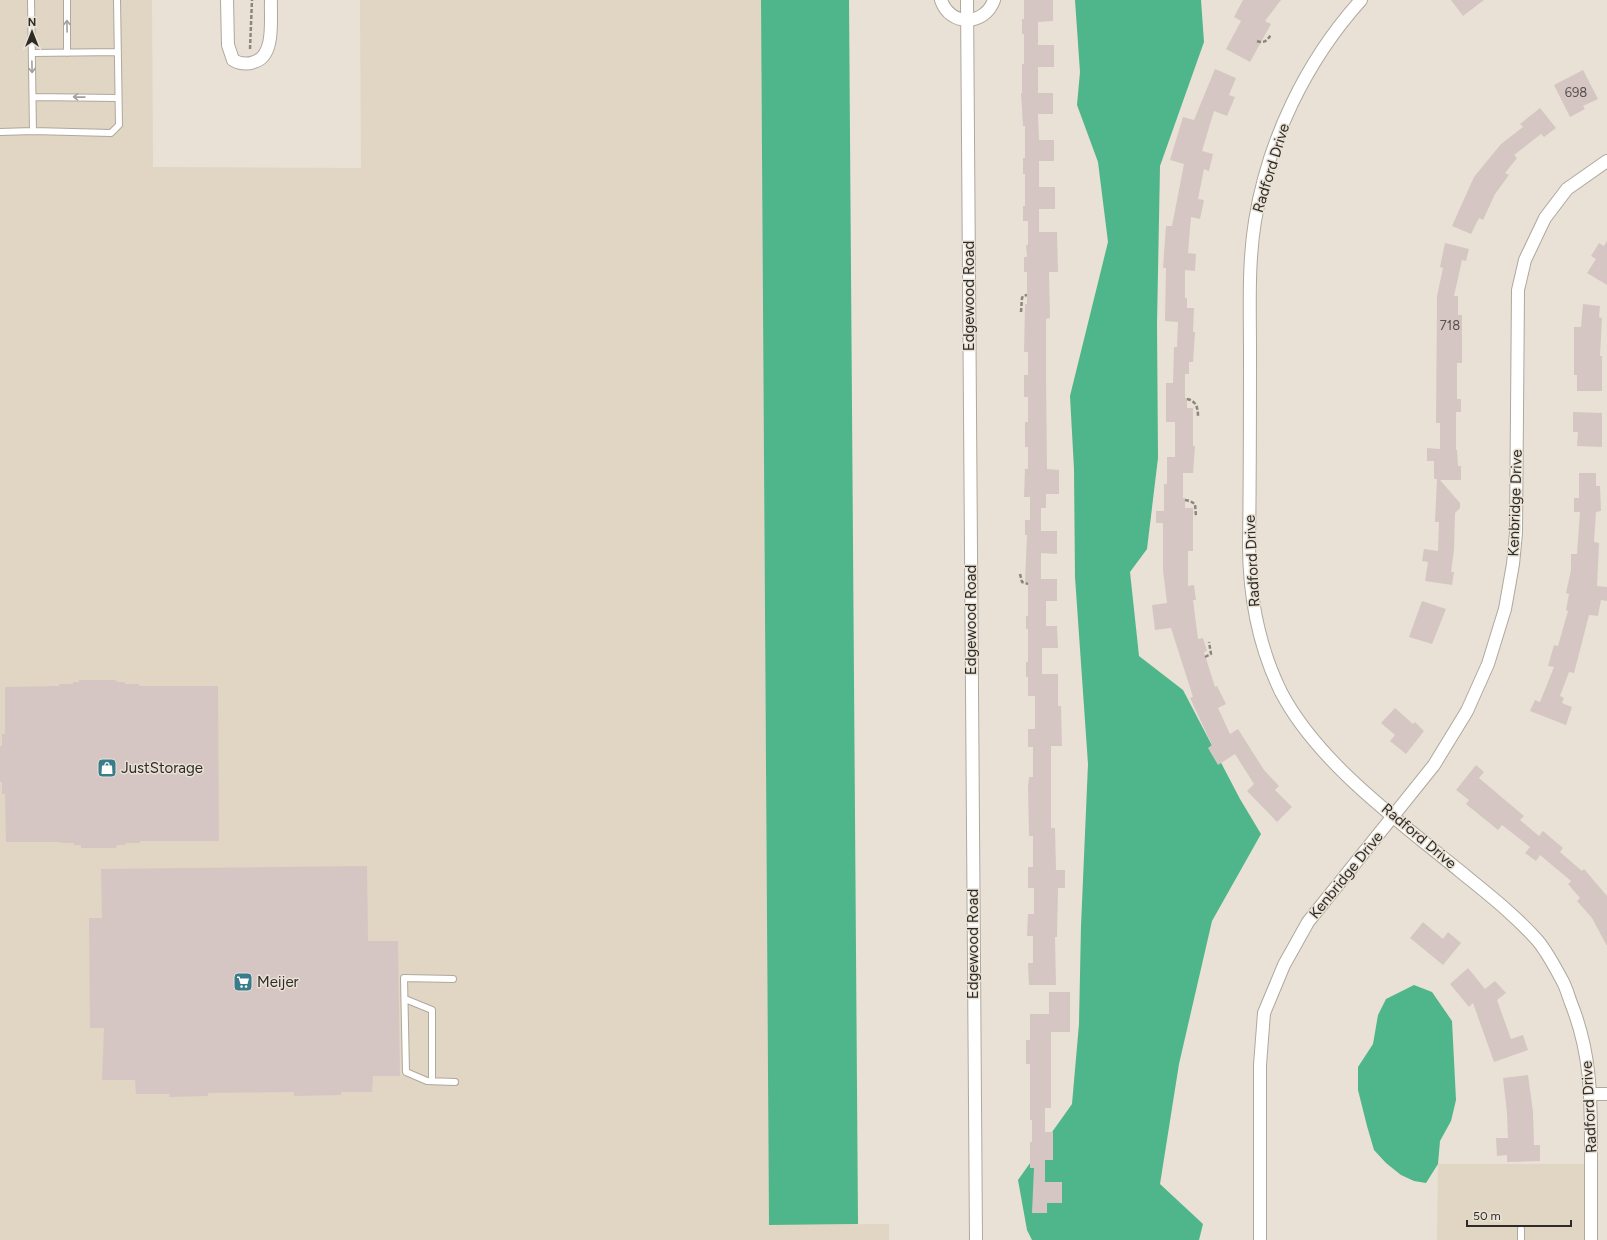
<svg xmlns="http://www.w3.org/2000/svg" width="1607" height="1240" font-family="Figtree,sans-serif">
<rect width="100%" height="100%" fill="#e9e1d5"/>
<path fill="#e1d5c3" d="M0,0h152l1,167 208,1 -1,-168h401l8,1225 120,-1v16h-889z
M1438,1164h153v76h-154z"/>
<path fill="#4fb58a" d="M761,0h88l9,1224 -89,1z
M1075,0h126l3,42 -44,124 -3,158 1,134 -11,91 -17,23 9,84 44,34 57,109 21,35 -49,87 -33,143 -19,120 43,40 -4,16h-167l-5,-10 -9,-50 54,-76 7,-80 2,-98 7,-162 -13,-187 -1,-108 -4,-73 38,-154 -10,-80 -21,-57 3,-33z
M1414,985l18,7 20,29 4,79 -5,21 -11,20 -2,23 -12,19 -12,-2 -13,-6 -15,-12 -12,-13 -7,-24 -9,-36v-23l15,-23 5,-29 8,-16z"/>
<path fill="#d5c6c4" d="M1024,0h29v21l-15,1v23h16v22h-16v26h15v21h-15l1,26h15v21h-15v26h16v22h-16v23h18l1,40h-9l1,46 -4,1v56l1,94 12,1v24h-13v14h-5v23h16v23l-16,-1v26h16v22h-11v25h11l1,22h-16v26h16v32h3l1,40h-11v82h4l1,42h9v18h-7l-1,49h-2l1,48h-27l-1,-22h5v-27h-6l1,-22h6v-26h-6v-21h5v-31h-4l-1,-50 1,-9h4v-30h-5v-18h7v-33h-7v-19h-2v-15h2v-33h-2v-13h2v-34h-3l2,-47h-2v-15h5v-23h-6l1,-28h3v-22h-3v-25h3v-25h-4v-22h4v-23h-4l1,-48h2v-32h-3v-15h3l-1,-12h2v-24h-5v-15h2v-32h-2v-16h2v-32h-2l-2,-33h1v-29h2v-30h-2v-15h2z
M1243,0h38l-16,21 6,3 -21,38 -24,-13 15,-28 -7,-4z
M1451,0h33l-21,16z
M1215,69l21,9 -7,17 6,2 -8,19 -13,-5 -12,40 11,3 -4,17 -5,-2 -6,30 6,1 -4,19 -9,-2 -3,36 8,1 -1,17 -10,-1v28h2v10h7l-1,24h2l-2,30h-4v12h-4v24h2v10h6v38h2l-2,27h-10v25h2v10h8v43h-5v35l6,-1 2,15h-3l5,39 5,-1 4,13 -3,1 11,35 2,-1 9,18 -8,4 12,26 8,-5 26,41 15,16 -4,4 17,17 -15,15 -30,-31 7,-7 -19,-30 -17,11 -10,-17 4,-3 -22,-47 3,-1 -22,-69 -16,2 -3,-25 15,-2 -4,-33v-47h-7v-12h8v-27h3v-27h8v-35h-9v-39h7l1,-36h3l1,-25 -13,-1 1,-53h-3l3,-42h6l12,-62 -14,-4 13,-43 11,3z
M1583,70l15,29 -15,7 2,3 -15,8 -16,-32z
M1540,108l16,20 -12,9 -3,-3 -27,21 3,3 -12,15 4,2 -14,19 -12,26 -4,-2 -8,16 -19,-8 22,-49 27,-33 22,-17 -3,-3z
M1607,241v44l-20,-12 9,-14 -5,-3 8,-13 5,3z
M1445,243l24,6 -3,12 -4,-1 -8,36h4v19h4v48h-5v36h4v13h-5v38h1l1,16h3v14h-21l20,23v5l-5,5 -1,37 -3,22h3l-2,13 -27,-4 3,-19 -6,-1 2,-12 14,2 1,-29h-4l2,-43h-3v-18h-7v-13l13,1v-26h-4l1,-127 6,-28 -3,-1z
M1583,304l17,2 -1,11 3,1 -2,38h2v35h-25v-16h-3v-48h7z
M1573,412l29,1v34l-25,-1 1,-14h-5z
M1579,473h17v13h4l1,25 -5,1 -2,30 5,1 -2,43 10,1v14l-6,-1 -3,16 -9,-1 -15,58 -5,-1 -9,24 4,2 -2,5 10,4 -6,18 -36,-14 5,-11 5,2 14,-35 -6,-1 6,-21 4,1 10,-35 -2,-1 3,-16 -3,-1 5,-23v-16h6l3,-42h-6v-14h5z
M1422,601l24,8 -14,35 -23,-7z
M79,680h36l3,2h7v2h14v2h79l1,155h-79v2h-14l-1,2h-8l-1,3h-35v-3h-7v-2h-14v-1h-54l-1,-48h-3v-12h-2v-36h2v-12h3v-47l54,-1v-2h14v-2h6z
M1395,708l18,16 2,-2 9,9 -18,23 -16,-13 5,-6 -14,-12z
M1476,765l8,7 -5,6 45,38 -4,4 19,16 4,-5 20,17 -3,4 22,19 2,-2 23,27v50l-15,-28 -15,-17 3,-3 -12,-14 3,-3 -31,-26 -4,6 -11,-8 5,-6 -28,-22 -4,5 -32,-26 3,-4 -13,-10z
M367,866l1,75h30l2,135h-27l-1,16h-31v3l-47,1v-4l-86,1v3l-39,1 1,-3h-34l-1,-14h-33l2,-52h-14l-1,-110h13l-1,-49z
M1423,922l20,17 5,-7 13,11 -18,22 -33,-27z
M1468,968l17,21 10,-8 11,12 -9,7 14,39 12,-4 5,15 -34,12 -21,-59 -4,4 -19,-23z
M1049,992h21v40h-19v76h-6v24h8v28h-8v22h17v21h-15v10h-15l2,-45h-4v-26h2v-22h-2v-56h-4v-24h4v-26h19z
M1528,1075l5,37 1,33h6v16l-33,1v-7l-10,1 -1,-18h12l-1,-25 -4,-35z"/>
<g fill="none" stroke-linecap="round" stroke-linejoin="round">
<g stroke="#afa89d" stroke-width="8">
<path id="service" d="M67,0v53
M32,53l86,-1
M33,97l85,1
M33,131l78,2 8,-8 -2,-125
M0,132l33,-1 -2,-131
M453,979l-49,-1 2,94 21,9 28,1
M405,999l27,11v71
M1521,1240v-11"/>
</g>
<g stroke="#afa89d" stroke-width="14">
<path id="minor" d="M227,0l1,45 5,15c7,4 13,5 21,2 22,-6 16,-44 17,-62
M941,0c9,27 44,26 53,0
M967,0l9,1240
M1361,0c-55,61 -93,140 -106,221 -7,43 -5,86 -5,129 0,65 0,129 -1,194 0,51 9,101 32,148 37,71 119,130 180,180 27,22 54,43 77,69 9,11 17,26 24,39 4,7 6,15 9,23 20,50 20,93 20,146 0,30 0,61 0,91
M1591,1094h16
M1260,1240v-175l4,-52 20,-48 24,-43 126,-157 33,-54 21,-47 17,-55 8,-45 3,-31 2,-243 7,-30 20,-42 22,-29 40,-28"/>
</g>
<path stroke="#8b867d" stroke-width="2.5" stroke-dasharray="4 2" stroke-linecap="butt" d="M1257,41c7,3 11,-1 14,-7
M250,49l2,-49
M1021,312l1,-14 1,-2 4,-1
M1187,399c10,2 11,10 11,18
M1185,500l5,1 5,3 1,12
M1020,574l2,8 6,2
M1205,657l6,-3 -2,-12"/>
<use href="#service" stroke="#fff" stroke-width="6"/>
<use href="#minor" stroke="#fff" stroke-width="12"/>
</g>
<defs><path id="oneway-shaft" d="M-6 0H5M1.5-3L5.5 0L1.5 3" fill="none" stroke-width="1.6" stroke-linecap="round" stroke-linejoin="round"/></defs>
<g stroke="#a1a09d">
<use href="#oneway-shaft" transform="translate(67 26) rotate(-91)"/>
<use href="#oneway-shaft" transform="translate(32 67) rotate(89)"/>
<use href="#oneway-shaft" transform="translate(79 97) rotate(-179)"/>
</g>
<defs>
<g id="shop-square" transform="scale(1)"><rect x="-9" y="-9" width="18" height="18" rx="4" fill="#397d8c" stroke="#e9e1d5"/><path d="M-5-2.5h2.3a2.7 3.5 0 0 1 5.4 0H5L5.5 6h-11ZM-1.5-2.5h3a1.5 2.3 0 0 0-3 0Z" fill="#fff"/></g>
<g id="supermarket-square" transform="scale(1)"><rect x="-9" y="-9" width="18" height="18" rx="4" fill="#397d8c" stroke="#e9e1d5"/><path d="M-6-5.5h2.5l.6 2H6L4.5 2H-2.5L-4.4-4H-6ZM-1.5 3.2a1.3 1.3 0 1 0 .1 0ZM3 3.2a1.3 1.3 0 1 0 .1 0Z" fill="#fff"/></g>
</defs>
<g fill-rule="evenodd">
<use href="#shop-square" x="107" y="768"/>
<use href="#supermarket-square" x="243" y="982"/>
</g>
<g text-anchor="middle" stroke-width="3" stroke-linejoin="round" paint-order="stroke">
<g font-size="13" fill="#58524e">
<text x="1576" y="97">698</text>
<text x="1450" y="330">718</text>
</g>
<g font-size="15" fill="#2e2b26" stroke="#e9e1d5">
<text transform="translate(1271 168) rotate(-73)" y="5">Radford Drive</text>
<text transform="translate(969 296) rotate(-90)" y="5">Edgewood Road</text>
<text transform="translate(1515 503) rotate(-88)" y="5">Kenbridge Drive</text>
<text transform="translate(1252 561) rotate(-93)" y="5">Radford Drive</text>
<text transform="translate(971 620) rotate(-90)" y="5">Edgewood Road</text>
<text transform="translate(1419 836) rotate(40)" y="5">Radford Drive</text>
<text transform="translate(1346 875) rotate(-51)" y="5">Kenbridge Drive</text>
<text transform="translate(973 944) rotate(-90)" y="5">Edgewood Road</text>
<text transform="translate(1589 1107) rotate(-93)" y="5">Radford Drive</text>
</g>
<g font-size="15" fill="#2e2b26" stroke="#e9e1d5" text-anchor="start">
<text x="121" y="773">JustStorage</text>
<text x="257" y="987">Meijer</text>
</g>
</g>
<g transform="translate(32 32)" stroke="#e9e1d5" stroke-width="3" paint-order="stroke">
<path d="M0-3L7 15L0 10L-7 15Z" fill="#2e2b26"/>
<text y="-6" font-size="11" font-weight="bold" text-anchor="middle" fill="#2e2b26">N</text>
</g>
<path d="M1467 1220v6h104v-6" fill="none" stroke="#2e2b26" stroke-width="2"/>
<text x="1473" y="1220" font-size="12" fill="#2e2b26" stroke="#e9e1d5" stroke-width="3" paint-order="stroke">50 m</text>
</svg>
